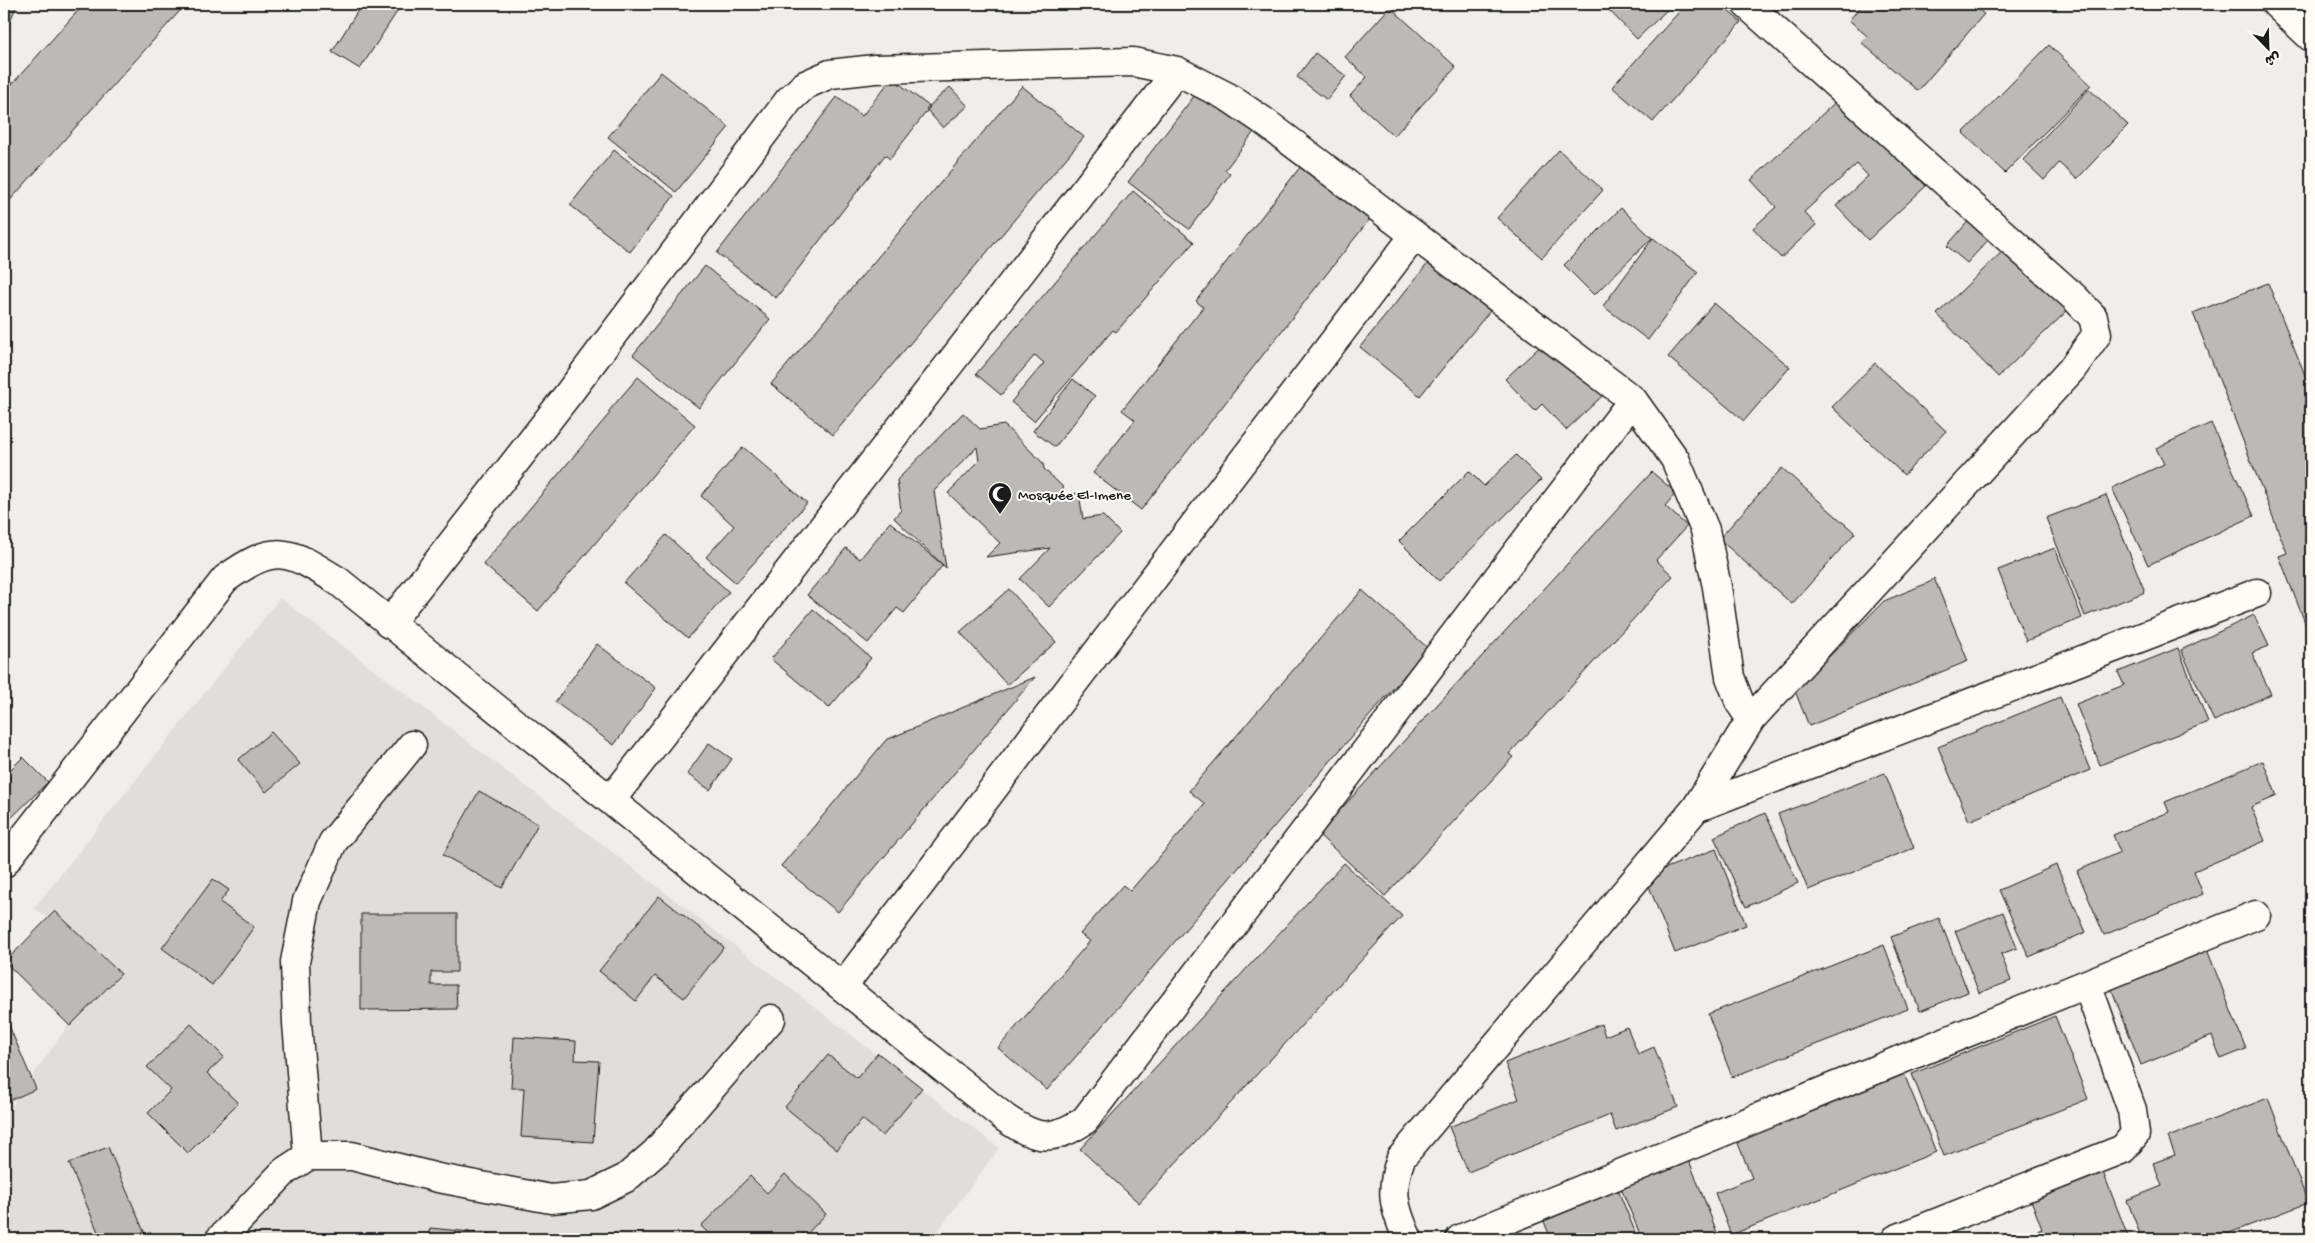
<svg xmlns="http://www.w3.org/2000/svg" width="2315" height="1243" font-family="'Gochi Hand','Playpen Sans Arabic',sans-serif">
<rect width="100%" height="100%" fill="#f0eeea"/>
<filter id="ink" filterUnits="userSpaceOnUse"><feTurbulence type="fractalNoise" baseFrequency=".02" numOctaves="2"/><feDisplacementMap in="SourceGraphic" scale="10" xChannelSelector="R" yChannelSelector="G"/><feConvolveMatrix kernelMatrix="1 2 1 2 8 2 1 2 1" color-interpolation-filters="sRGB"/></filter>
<g filter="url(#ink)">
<path fill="#e0deda" d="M280,598l719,550 -67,91h-928v-123l108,-153 -78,-55z"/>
<path fill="#bbbab6" stroke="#1c1c1c" d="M4,4h13l-10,25 -3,-1z
M84,4h102l-182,203v-114z
M362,4h40l-42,65 -28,-17z
M1603,4h70l-36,35z
M1686,4h34l21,18 -88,100 -41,-35z
M1863,4h108l13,10 -66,77 -57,-49 6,-6 -18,-16z
M1390,7l66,60 -62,69 -44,-40 17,-19 -22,-20z
M2049,45l42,40 -86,88 -42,-40z
M1315,53l31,23 -19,24 -30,-23z
M661,72l68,55 -53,65 -68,-55z
M892,78l38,29 -40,52 -5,-4 -109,143 -59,-45 120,-156 25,19z
M1208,78l55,42 -38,50 5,4 -41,55 -61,-47z
M1022,86l62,51 -251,298 -62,-51z
M950,87l18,19 -25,22 -17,-19z
M2089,89l39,36 -51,54 -18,-16 -15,17 -21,-20z
M1842,96l84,90 -58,54 -32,-34 32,-30 -11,-12 -53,48 12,13 -35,33 -28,-30 23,-21 -25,-27z
M1315,148l69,53 -243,309 -48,-37 42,-53 -13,-10 81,-103 -7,-6z
M614,150l60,46 -44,56 -60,-47z
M1559,150l44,40 -61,68 -45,-40z
M1133,191l61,51 -78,90 -3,-2 -79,91 -23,-19 33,-39 -9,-8 -34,40 -25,-21z
M1621,208l31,30 -58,57 -30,-30z
M1971,218l20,19 -24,26 -20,-17z
M1653,238l45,34 -50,68 -45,-34z
M1442,246l61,49 -83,101 -60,-49z
M2006,248l61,63 -69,66 -61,-63z
M705,266l65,53 -71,89 -66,-53z
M2268,283l37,92 6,-2v265l-32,-82 8,-3 -94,-240z
M1714,303l76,64 -46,54 -76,-64z
M1561,327l53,58 -48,45 -24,-26 -7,7 -30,-32z
M1875,363l71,68 -42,44 -72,-68z
M638,377l57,48 -157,186 -55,-47 127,-151 -2,-1z
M1073,379l22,17 -40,51 -22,-16z
M963,413l17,16 24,-4 39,38 1,6 19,18 1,8 15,-2 4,26 20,-3 17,17 -71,74 -29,-28 30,-31 -64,9 14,-14 -52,-50 31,-32 -2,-14 -43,44 12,77 -52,-50 7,-8 -4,-30z
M2211,423l43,93 -106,49 -36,-77 52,-24 -8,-16z
M743,447l64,56 -71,80 -30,-26 28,-31 -33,-30z
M1516,455l25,25 -102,101 -40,-40 70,-70 15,15z
M1782,468l73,65 -63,71 -73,-65z
M1652,472l24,21 -11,13 22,20 -31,34 17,16 -164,178 4,3 -128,139 -67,-62z
M2106,495l39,97 -60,24 -39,-98z
M890,522l53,43 -39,48 -7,-5 -29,35 -61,-48 39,-47 14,11z
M666,535l63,57 -41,46 -64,-55z
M2055,548l27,70 -56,23 -28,-71z
M1934,578l34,83 -159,65 -14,-35 89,-90 46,-19z
M1009,589l47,53 -49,43 -47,-53z
M1362,590l66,58 -381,442 -49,-42 92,-107 -10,-7 43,-49 7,6 75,-87 -16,-13z
M813,609l58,49 -42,50 -58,-49z
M2254,615l15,31 -17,7 19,41 -57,27 -33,-71z
M597,644l59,44 -42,57 -59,-43z
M2178,648l30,74 -108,43 -24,-61 48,-19 -6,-13z
M1035,677l-197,235 -57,-46 105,-126z
M2060,697l30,73 -121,51 -31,-74z
M271,732l29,32 -34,28 -28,-32z
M709,743l23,16 -22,31 -23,-16z
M23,757l25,25 -44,43v-49z
M2263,761l14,35 -26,11 14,34 -71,30 9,23 -99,41 -27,-64 43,-19 -7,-17 56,-23 -4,-10z
M1885,773l29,75 -106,42 -30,-76z
M479,791l59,33 -36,64 -59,-33z
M1765,813l33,70 -52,24 -32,-70z
M1716,849l30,76 -71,28 -30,-77z
M1344,863l58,53 -263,287 -59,-54z
M2056,865l30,67 -57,25 -30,-67z
M213,879l16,11 -9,12 34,25 -42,58 -50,-37z
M659,896l65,51 -40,51 -29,-22 -19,25 -37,-30z
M55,911l66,63 -51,52 -65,-64z
M2003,912l14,36 -16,6 10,27 -32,12 -24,-62z
M361,914h96v58h-26v13h25l1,24 -96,1z
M1939,918l29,74 -48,19 -29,-74z
M1884,945l24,64 -176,68 -24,-63z
M2206,947l40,102 -25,10 -9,-23 -71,29 -31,-80z
M4,1014l32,75 -32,14z
M2055,1016l33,83 -144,57 -32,-82z
M191,1024l33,33 -17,16 31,30 -50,50 -40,-40 23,-23 -24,-23z
M1601,1024l4,12 22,-9 11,27 16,-7 24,60 -62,24 -6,-16 -142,57 -19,-45 70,-28 -14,-36z
M514,1037l62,4 -1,19 24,1 -6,81 -72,-5 3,-49h-13z
M878,1053l44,35 -39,48 -21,-17 -25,31 -52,-43 43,-52 29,23z
M1904,1074l32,78 -205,83 -16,-42 37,-15 -15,-37z
M2268,1098l40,105 -94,36h-72l-15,-39 35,-14 -9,-23 22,-8 -7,-18z
M108,1147l37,87 -13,5h-31l-32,-76z
M1688,1158l30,77 -11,4h-65l-22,-53z
M2103,1172l26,67h-113l26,-10 -11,-29z
M785,1174l41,40 -24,25h-22l-4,-3 -3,3h-59l-13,-13 49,-50 17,17z
M1618,1190l20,49h-87l-8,-20z
M430,1228l61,6v5h-63z"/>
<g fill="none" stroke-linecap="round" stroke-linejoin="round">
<g stroke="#1c1c1c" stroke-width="31">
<path id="minor" d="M389,624l180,-231 220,-293 16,-15 25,-11 45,-5 258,-7 44,9 51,26 34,23 371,280
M611,800l566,-729
M1696,808l561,-215
M4,863l221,-284c51,-37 63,-29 113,2l667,537c32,22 47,24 80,2l548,-720 42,59 30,71 12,57 13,90 10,26 11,16
M843,986l571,-750
M308,1156l-11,-133 -2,-61 12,-61 26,-59 79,-97
M220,1239l65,-68 23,-15h44l86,22 113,21 40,-4 35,-17 30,-26 115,-133
M1408,1239c-14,-31 -19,-48 -7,-81l295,-350 55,-89 321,-350 25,-35 -4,-17 -18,-19 -329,-294
M1460,1239l796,-324
M1896,1239l227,-90 12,-15 -3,-24 -45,-126"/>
</g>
<g stroke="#1c1c1c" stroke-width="31">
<path id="primary" d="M2276,4l35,33"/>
</g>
<use href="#minor" stroke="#fdfcf7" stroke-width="28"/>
<use href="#primary" stroke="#fdfcf7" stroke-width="28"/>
</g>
</g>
<defs>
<g id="mosque-pin" transform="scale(1.25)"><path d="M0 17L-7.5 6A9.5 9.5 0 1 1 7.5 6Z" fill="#1c1c1c" stroke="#fdfcf7"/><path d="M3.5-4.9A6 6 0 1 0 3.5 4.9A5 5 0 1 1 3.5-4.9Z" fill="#fff"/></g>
</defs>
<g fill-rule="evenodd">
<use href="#mosque-pin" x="1000" y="494"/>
</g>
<g text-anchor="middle" stroke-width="4" stroke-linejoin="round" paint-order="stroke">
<g font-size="15" fill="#1c1c1c" stroke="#fdfcf7" text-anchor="start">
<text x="1018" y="499">Mosquée El-Imene</text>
</g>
</g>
<rect width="2315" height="1243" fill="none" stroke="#fdfcf7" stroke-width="20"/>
<rect x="10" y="10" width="2295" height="1223" fill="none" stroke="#1c1c1c" stroke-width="2" filter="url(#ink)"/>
<g transform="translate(2268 48) rotate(157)" stroke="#fdfcf7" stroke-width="4" paint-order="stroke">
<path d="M0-4L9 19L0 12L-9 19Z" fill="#1c1c1c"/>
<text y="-8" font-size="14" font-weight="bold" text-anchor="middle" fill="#1c1c1c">ش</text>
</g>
</svg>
